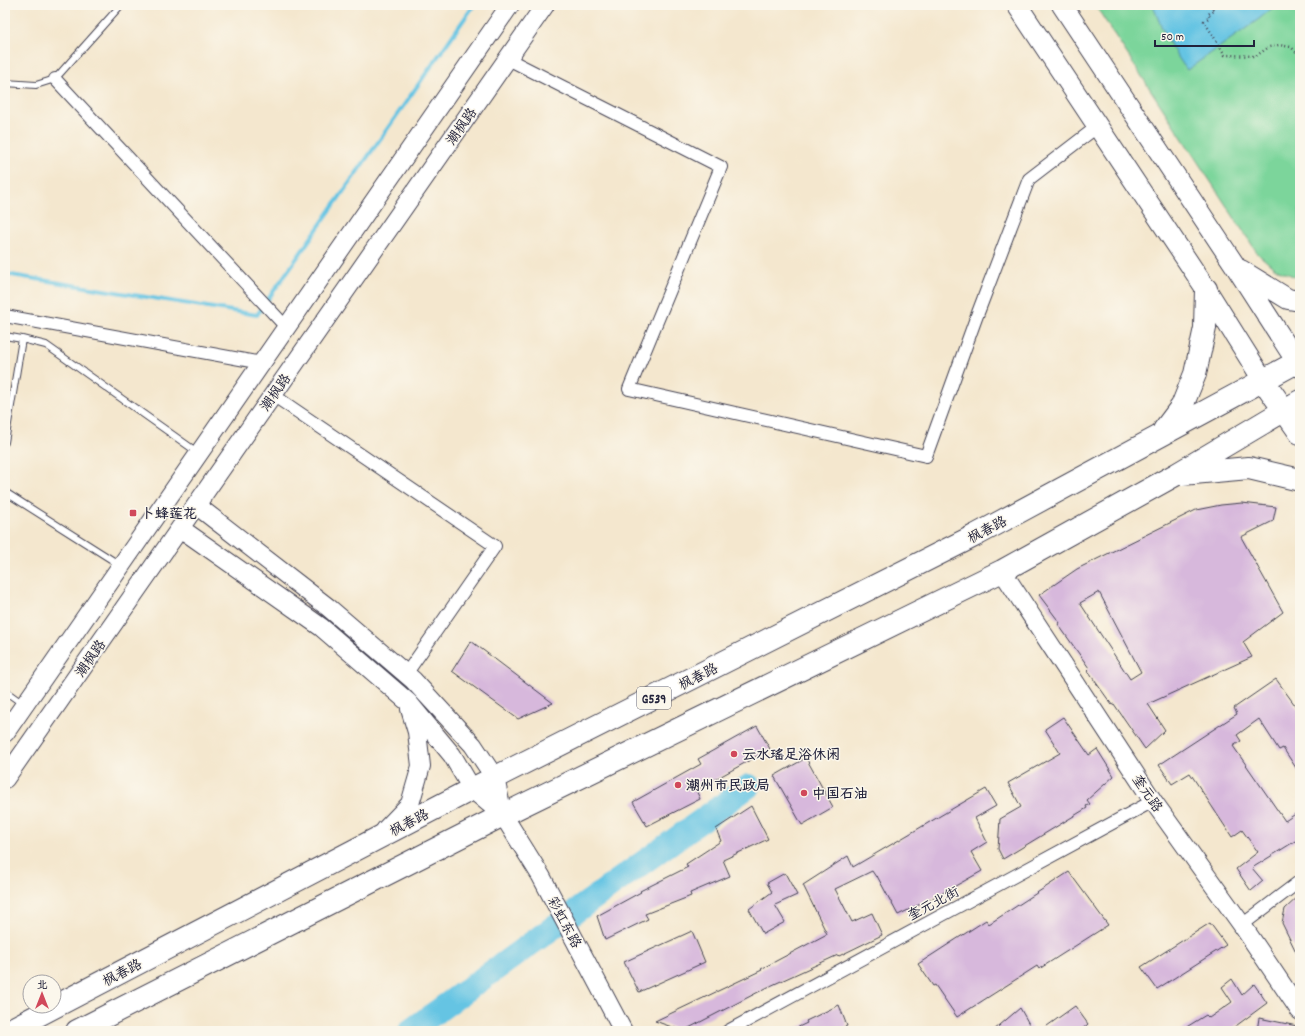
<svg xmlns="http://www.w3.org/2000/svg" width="1305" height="1036" font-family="Dekko,'LXGW WenKai TC',sans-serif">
<rect width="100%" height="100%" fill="#fbf7ec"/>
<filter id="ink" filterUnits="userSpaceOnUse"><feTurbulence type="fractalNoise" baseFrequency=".025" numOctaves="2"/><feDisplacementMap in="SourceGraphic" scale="8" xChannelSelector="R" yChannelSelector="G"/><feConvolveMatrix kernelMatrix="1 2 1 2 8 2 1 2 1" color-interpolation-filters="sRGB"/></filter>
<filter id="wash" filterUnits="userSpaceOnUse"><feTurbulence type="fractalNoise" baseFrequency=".012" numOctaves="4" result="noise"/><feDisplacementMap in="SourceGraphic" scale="16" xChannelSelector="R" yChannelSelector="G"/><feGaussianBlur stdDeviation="0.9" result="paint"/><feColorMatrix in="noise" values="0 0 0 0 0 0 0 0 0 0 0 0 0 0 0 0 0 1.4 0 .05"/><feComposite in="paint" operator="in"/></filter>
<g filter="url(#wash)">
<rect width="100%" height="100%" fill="#f4e7ce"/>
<path fill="#7cd59b" stroke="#4f7c6b" d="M1095,5h205v274l-26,-11 -16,-14z"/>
<path fill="#65c4e3" stroke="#44738f" d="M1153,5h123l-17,14 -72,51c-15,-20 -26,-41 -34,-65z"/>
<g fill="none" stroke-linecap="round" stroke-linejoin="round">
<path stroke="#65c4e3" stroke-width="4" d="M5,274l252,41 217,-310"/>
<path stroke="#65c4e3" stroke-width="24" d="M410,1031l339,-245"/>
</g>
<g id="blocks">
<path fill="#d7b8dc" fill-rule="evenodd" d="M1242,503l34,4 -3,14 -32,16 42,75 -40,30 9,15 -104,47 17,26 -20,19 -31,-45 -2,1 -25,-35 2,-2 -31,-44 2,-1 -21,-28 38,-26 119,-59 25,-5zM1099,592l42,80 -11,7 -50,-76z
M471,641l82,62 -35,16 -66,-48z
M1276,679l24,33v62l-17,-26 -4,2 -20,-31 -22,16 4,6 -8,5 52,75 15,-10v27l-48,30 11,13 -12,10 -15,-22 22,-17 -16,-22 -10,7 -42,-64 -18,11 -13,-19 78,-51 -3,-6z
M1063,717l26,38 8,-6 17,27 -27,24 3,4 -4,2 1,2 -84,51 -5,-10 2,-30 21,-12 -13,-24 52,-30 -15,-24z
M757,726l13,23 -74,41 4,9 -53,27 -14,-24 68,-38 -3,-5z
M806,758l27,49 -31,18 -28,-49z
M986,789l10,17 -21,12 12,24 -16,10 11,19 -41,23 -43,21 -21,-39 -1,1 -4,-6 -37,18 17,33 20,-9 10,22 -43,21 -1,-1 -70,32 -85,44 -28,-10 107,-51 -1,-1 66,-35 -24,-49 45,-29 5,11z
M751,806l17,33 -45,21 7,16 -40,17 1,3 -46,18 3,5 -43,21 -8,-24 44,-24 -1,-1 48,-24 -2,-3 35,-23 -5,-12z
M1069,872l39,53 -69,44 -2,-3 -80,51 -22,-32 -2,1 -15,-22 68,-44 3,4z
M785,873l12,22 -22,10 10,17 -22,12 -14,-25 23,-17 -5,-9z
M1300,895v65l-18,-37 3,-14z
M1210,923l16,22 -69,44 -16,-22z
M692,931l13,31 -66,30 -15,-30z
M1232,979l10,16 12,-11 13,19 -38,28h-49l26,-16 3,3 23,-16 -10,-15z
M839,1005l8,21 -12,5h-45l17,-8 -1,-2z
M1075,1006l13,18 -8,7h-40z
M1020,1008l13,23h-40z
M1259,1018l38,8 -1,5h-39z"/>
</g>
</g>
<g filter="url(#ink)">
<use href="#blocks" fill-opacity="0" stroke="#424051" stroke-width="1"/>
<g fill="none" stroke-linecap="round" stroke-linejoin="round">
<g stroke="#424051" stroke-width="8">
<path id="lane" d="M5,83l31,2 19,-6 66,-74
M5,336l17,3
M5,442l17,-103 24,6 151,107
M5,492l115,73
M5,691l18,13"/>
</g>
<g stroke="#424051" stroke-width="14">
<path id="street" d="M508,59l213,108 -92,222 297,67 50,-138 53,-139 69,-53
M55,79l232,249
M5,316l257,47
M273,395l222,151 -89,128
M1242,925l58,-44
M728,1031l425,-230"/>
</g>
<g stroke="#424051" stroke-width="20">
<path id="secondary" d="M196,505l133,103 84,72 60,65 22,33 8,37
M180,528l141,99 87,75 44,53 20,34 31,26 38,61 82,155
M1002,571l151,230 89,124 58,86
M5,733l505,-728
M5,779l540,-774
M385,830l25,-26 11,-38 -4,-34 -7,-23"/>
</g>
<g stroke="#424051" stroke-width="22">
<path id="primary" d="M1017,5l189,284 57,91
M1062,5l174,262 61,95
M1241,270l47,29 12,2"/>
</g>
<g stroke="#424051" stroke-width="24">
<path id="highway" d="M1263,380l37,53
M1164,430l18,-24 13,-32 10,-46 1,-39
M1182,474l67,-6 51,12
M8,1031l464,-242 504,-254 321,-173 3,4
M77,1031l426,-216 499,-244 175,-97 123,-73"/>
</g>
<path stroke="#424051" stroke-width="2.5" stroke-dasharray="1 3" stroke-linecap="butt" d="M1212,5l-1,1 3,5 -6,3 2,3 -6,4 21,34 31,1 13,-9 10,-2 12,2 6,6"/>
<use href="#lane" stroke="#fff" stroke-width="6"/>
<use href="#street" stroke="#fff" stroke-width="12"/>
<use href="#secondary" stroke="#fff" stroke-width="18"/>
<use href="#primary" stroke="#fff" stroke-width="20"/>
<use href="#highway" stroke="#fff" stroke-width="22"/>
</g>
</g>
<g fill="#d1495b" stroke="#fbf7ec" stroke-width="1.5">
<rect x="129" y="509" width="8" height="8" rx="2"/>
<circle cx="734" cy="754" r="4"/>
<circle cx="678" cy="785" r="4"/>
<circle cx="804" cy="793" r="4"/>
</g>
<g text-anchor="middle" stroke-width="3" stroke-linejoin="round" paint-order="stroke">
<rect fill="#fbf7ec" stroke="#636270" stroke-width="1" x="637" y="687" width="34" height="22" rx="3"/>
<g font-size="13" font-weight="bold" fill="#22223b">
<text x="654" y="703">G539</text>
</g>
<g font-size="14" fill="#22223b" stroke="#fbf7ec">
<text transform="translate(461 126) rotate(-55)" y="5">潮枫路</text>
<text transform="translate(275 392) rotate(-55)" y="5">潮枫路</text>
<text transform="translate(987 529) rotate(-28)" y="5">枫春路</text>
<text transform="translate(90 658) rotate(-55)" y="5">潮枫路</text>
<text transform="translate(698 676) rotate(-27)" y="5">枫春路</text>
<text transform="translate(1148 793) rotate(56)" y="5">奎元路</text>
<text transform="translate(409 822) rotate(-28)" y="5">枫春路</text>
<text transform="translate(933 903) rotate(-28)" y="5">奎元北街</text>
<text transform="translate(565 922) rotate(62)" y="5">彩虹东路</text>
<text transform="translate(122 972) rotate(-28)" y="5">枫春路</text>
</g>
<g font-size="14" font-weight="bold" fill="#22223b" stroke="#fbf7ec" text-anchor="start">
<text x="141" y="518">卜蜂莲花</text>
<text x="742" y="759">云水瑶足浴休闲</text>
<text x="686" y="790">潮州市民政局</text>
<text x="812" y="798">中国石油</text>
</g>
</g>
<rect width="1305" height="1036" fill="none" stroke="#fbf7ec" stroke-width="20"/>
<g transform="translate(42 994)"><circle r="19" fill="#fbf7ec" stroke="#a4a2a5"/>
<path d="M0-3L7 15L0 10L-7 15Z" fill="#d1495b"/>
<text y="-6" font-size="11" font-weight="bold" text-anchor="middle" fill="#22223b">北</text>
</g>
<path d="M1155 40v6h99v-6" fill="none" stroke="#22223b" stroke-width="2"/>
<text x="1161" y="40" font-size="12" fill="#22223b" stroke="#fbf7ec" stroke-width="3" paint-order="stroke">50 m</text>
</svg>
